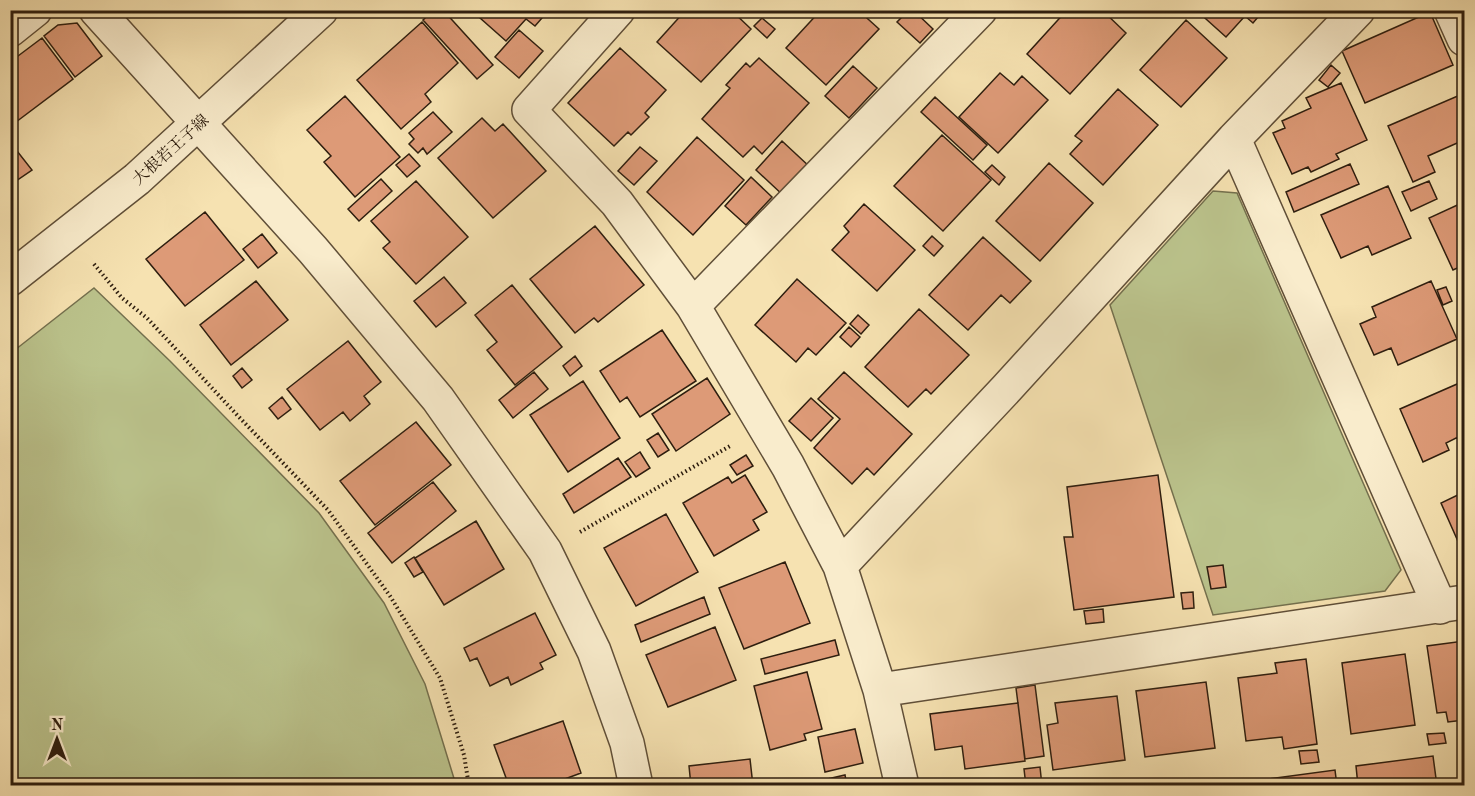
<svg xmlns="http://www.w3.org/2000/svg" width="1475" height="796" font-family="'Old Standard TT','Noto Serif JP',serif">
<rect width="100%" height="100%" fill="#f6e2b1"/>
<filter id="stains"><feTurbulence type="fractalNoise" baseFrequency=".00333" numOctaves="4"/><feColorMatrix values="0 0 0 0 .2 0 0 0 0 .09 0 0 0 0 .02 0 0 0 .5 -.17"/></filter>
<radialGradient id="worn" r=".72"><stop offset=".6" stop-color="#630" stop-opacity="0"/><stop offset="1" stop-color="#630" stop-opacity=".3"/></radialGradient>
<path fill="#bbc38c" stroke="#74704e" stroke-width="1.5" d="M1213,191l24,2 164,377 -16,21 -172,24 -103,-310z
M94,288l76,73 149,152 65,90 41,81 31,101h-445v-432z"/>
<path fill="#dd9a77" stroke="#2e1e0f" stroke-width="1.5" d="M434,10h9l50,55 -16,14 -54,-59z
M471,10h78l-14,16 -9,-7 -20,22z
M695,10h36l20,19 -50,53 -44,-40 27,-30 6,5z
M821,10h37l21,19 -53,56 -40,-37z
M909,10h4l20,19 -13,14 -23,-21z
M1067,10h35l24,23 -56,61 -43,-40z
M1196,10h68l-11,13 -8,-7 -19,21z
M1430,12l23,53 -88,38 -23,-52z
M762,18l13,11 -8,9 -13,-12z
M1186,20l41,38 -46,49 -41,-37z
M422,22l36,41 -33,31 6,8 -30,27 -44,-49z
M77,23l25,33 -27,21 -31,-41 14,-11z
M519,30l24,21 -24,27 -24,-21z
M42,38l31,41 -61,46 -2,-3v-60z
M620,48l46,42 -21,23 4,4 -18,18 -3,-3 -14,14 -46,-43z
M759,58l50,45 -47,51 -8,-8 -11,11 -41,-38 28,-31 -4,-3 20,-22 4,4z
M1331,65l9,8 -12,14 -9,-7z
M853,66l24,22 -28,30 -24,-22z
M1000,73l14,12 8,-9 26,24 -50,53 -39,-36z
M1341,83l26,57 -31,14 3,5 -28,13 -3,-5 -16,7 -19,-41 12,-5 -3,-7 29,-13 -5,-10z
M1118,89l40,36 -55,60 -33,-31 12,-13 -7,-5z
M1460,95l4,10v35l-36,16 7,16 -22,10 -25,-56z
M345,96l55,61 -45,40 -31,-35 7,-6 -24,-26z
M935,97l52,48 -14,15 -52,-48z
M433,112l19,20 -25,22 -4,-6 -5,5 -9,-9 5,-5 -5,-6z
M482,118l13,13 8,-7 43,47 -53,47 -55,-60z
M942,135l49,45 -48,51 -49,-45z
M697,137l47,43 -51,55 -46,-43z
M782,141l29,27 -26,29 -29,-27z
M10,142l22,28 -22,15z
M640,147l17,14 -23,24 -16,-14z
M409,154l11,12 -13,11 -11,-12z
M1049,163l44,40 -53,58 -44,-40z
M1350,164l9,20 -65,28 -8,-20z
M992,165l13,12 -6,8 -14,-13z
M751,177l21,20 -26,28 -21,-19z
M381,179l11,12 -33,30 -11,-12z
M416,181l52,56 -52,47 -33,-36 7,-6 -19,-21z
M1429,181l8,18 -26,12 -9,-19z
M1388,186l23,52 -39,17 -4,-9 -27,12 -20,-43z
M1464,202v63l-11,5 -24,-52z
M864,204l51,46 -38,41 -45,-41 17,-18 -5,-6z
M205,212l39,48 -59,46 -39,-47z
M595,226l49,59 -46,37 -4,-4 -19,15 -45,-54z
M262,234l15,19 -19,15 -15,-19z
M932,236l11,10 -9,10 -11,-10z
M983,237l48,44 -21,22 -9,-8 -33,35 -39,-35z
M444,277l22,26 -30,24 -22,-26z
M797,279l49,44 -30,32 -8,-7 -12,14 -41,-37z
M256,281l32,39 -57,45 -31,-40z
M1431,281l26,58 -59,26 -7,-17 -17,7 -14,-31 16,-7 -4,-10z
M512,285l50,62 -47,38 -28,-35 10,-8 -22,-27z
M1446,287l6,14 -9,4 -6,-15z
M919,309l50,46 -38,39 -5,-5 -18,18 -43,-40z
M858,315l11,10 -8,9 -11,-10z
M849,327l11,10 -9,10 -11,-10z
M662,330l34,51 -56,36 -13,-20 -7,5 -20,-31z
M348,341l33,41 -17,14 6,8 -20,17 -7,-9 -23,18 -33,-41z
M575,356l7,10 -12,10 -7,-10z
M242,368l10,12 -10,8 -9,-12z
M534,372l14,17 -35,29 -14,-18z
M844,372l68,62 -38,41 -7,-7 -15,16 -38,-36 26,-29 -22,-20z
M707,378l23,36 -54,37 -24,-37z
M583,381l37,57 -52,34 -38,-57z
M1464,381v71l-6,-15 -12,6 3,7 -26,12 -23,-53z
M282,397l9,12 -13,10 -9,-11z
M811,398l22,20 -22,23 -22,-20z
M416,422l35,43 -76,60 -35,-44z
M658,433l11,17 -11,7 -11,-17z
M640,452l10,16 -14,9 -11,-15z
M746,455l7,11 -16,9 -7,-10z
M618,458l13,19 -57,36 -11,-19z
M745,475l22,37 -14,8 6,10 -45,26 -31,-53 45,-26 4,6z
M1158,475l16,122 -100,13 -10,-73h9l-6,-50z
M433,482l23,29 -64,52 -24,-30z
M1464,492v63l-23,-52z
M666,514l32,58 -62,34 -32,-58z
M476,521l28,48 -60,36 -29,-47z
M414,557l9,15 -9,5 -9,-14z
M785,562l25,61 -66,26 -25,-61z
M1223,565l3,22 -15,2 -4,-22z
M1193,592l1,16 -11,1 -2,-16z
M704,597l6,17 -69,28 -6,-17z
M1103,609l1,13 -18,2 -2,-13z
M535,613l21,42 -16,8 3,6 -32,16 -3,-8 -18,9 -13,-28 -7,3 -6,-13z
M715,627l21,53 -68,27 -22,-52z
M835,640l4,15 -74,19 -4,-15z
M1464,641v79l-16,2 -2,-10 -9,1 -10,-67z
M1405,654l10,71 -64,9 -9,-71z
M1306,659l11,85 -33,5 -2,-12 -36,4 -8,-63 39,-5 -2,-10z
M807,672l15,57 -18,5 2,6 -36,10 -16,-64z
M1206,682l9,66 -70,9 -9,-66z
M1035,685l9,71 -19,3 -9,-71z
M1117,696l8,64 -72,10 -6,-45 11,-2 -3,-20z
M1018,703l7,58 -60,8 -3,-23 -27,4 -5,-36z
M563,721l18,52 -35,13h-37l-15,-41z
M855,729l8,34 -38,9 -7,-35z
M1444,733l2,10 -17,2 -2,-11z
M1317,750l2,12 -18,2 -2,-13z
M1433,756l4,30h-79l-2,-20z
M750,759l3,27h-62l-2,-20z
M1040,767l2,19h-16l-2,-17z
M1335,770l2,16h-76l-1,-6z
M845,775l2,11h-50z"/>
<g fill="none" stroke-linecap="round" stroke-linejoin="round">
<g stroke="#604f38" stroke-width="36">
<path id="minor" d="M96,10l217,240 125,149 107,152 49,100 33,92 9,43
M618,10l-89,100 88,93 76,103 95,160 52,100 40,124 22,96
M1451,10l13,29
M10,30l25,-20
M1234,139l206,468
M10,279l127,-100 184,-169
M693,306l287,-296
M840,566l167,-178 227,-249 124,-129
M880,690l584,-88"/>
</g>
<path stroke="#2e1e0f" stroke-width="4" stroke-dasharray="1.5 3" stroke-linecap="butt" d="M94,264l28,34 25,20 91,98 90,94 62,86 50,82 24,77 5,31
M580,532l150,-86"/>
<use href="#minor" stroke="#f9eccc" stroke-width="33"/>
</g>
<g text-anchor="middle" stroke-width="4.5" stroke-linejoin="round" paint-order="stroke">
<g font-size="16" fill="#2e1e0f" stroke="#f9eccc">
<text transform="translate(170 149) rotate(-42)" y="6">大根若王子線</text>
</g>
</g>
<rect width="1475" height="796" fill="none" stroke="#f6e2b1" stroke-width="36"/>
<rect x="12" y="12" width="1451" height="772" fill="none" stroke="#2e1e0f" stroke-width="3"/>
<rect x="18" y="18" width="1439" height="760" fill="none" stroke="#2e1e0f" stroke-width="1.5"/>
<g transform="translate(57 739)" stroke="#f9eccc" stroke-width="4.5" paint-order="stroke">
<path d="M0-4.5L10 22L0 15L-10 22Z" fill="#2e1e0f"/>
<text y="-9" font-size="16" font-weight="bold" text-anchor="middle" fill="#2e1e0f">N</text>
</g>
<rect width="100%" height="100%" filter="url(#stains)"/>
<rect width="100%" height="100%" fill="url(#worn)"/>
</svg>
